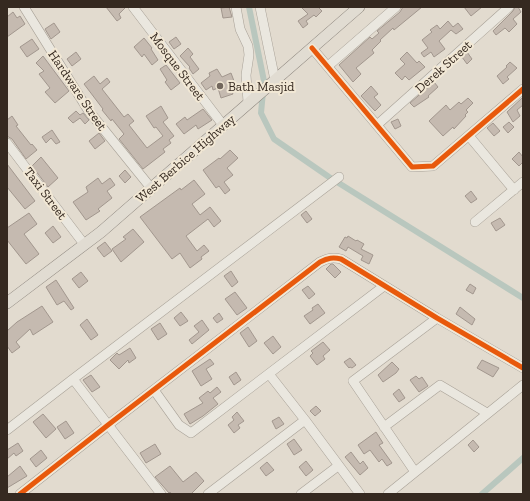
<svg xmlns="http://www.w3.org/2000/svg" width="530" height="501" font-family="'Zilla Slab',serif">
<rect width="100%" height="100%" fill="#e2dbcf"/>
<g fill="none" stroke-linecap="round" stroke-linejoin="round">
<path stroke="#b9c7be" stroke-width="6" d="M249,7l15,74 -3,32 13,26 55,38 194,121
M482,494l41,-36"/>
</g>
<path fill="#c5bab0" stroke="#a2978e" d="M106,7h20l-7,7 2,4 -4,3z
M229,7l3,10 -9,1 -2,-10z
M301,7h17l4,4 -6,6 -2,-2 -8,6 2,3 -5,4 -5,-7 10,-7z
M403,7h19l-28,23 -1,-2 -13,12 1,1 -9,9 2,3 -18,15 5,6 -8,8 -14,-17 31,-28 2,2 7,-6 -2,-2 23,-19z
M464,7h18l-11,9z
M515,7h3l3,5 -8,7 4,5 -8,8 -4,-4 -9,7 -3,-4 20,-20z
M13,12l4,6 3,-2 5,8 -18,13v-20z
M448,21l5,6 5,-4 5,6 -7,5 -5,-4 -12,11 6,8 -11,8 -3,-5 -7,5 -3,-4 7,-5 -6,-8 10,-8 -2,-2 7,-5 3,4z
M54,23l6,9 -9,7 -6,-10z
M176,37l5,7 -7,5 -5,-7z
M144,38l8,10 -1,1 7,11 -6,5 -8,-11 -2,3 -8,-10z
M32,39l7,10 -12,8 -7,-10z
M188,48l5,6 -3,3 9,12 -6,5 -4,-6 1,-1 -10,-11z
M76,52l5,7 -9,7 -5,-7z
M407,52l10,11 2,-2 6,6 -16,13 -4,-4 -3,4 -7,-7 10,-9 -5,-5z
M467,52l5,7 -5,5 -5,-7z
M43,56l26,35 -14,12 -10,-11 5,-4 -11,-14 5,-3 -8,-8z
M510,62l7,6 -10,9 2,2 -6,5 -6,-8 10,-9 -1,-1z
M166,65l14,18 -9,7 -6,-8 2,-2 -7,-11z
M217,69l5,8 9,-4 3,8 -6,2 5,11 -12,4 -3,-10 -5,2 -1,-4 -6,4 -5,-7 9,-7 -1,-3z
M94,76l6,8 7,-6 3,4 -8,7 22,28 4,-3 6,7 -5,4 18,23 16,-12 -7,-9 -2,1 -8,-12 15,-10 7,12 -5,4 11,14 -5,4 2,3 -8,6 2,3 -22,17 -24,-30 5,-5 -12,-15 -1,2 -9,-11 1,-1 -19,-25z
M434,82l4,5 -10,9 1,1 -15,10 -4,-4z
M371,86l7,8 -4,3 7,8 -6,6 -14,-15z
M523,97v8l-6,5 3,6 -7,6 -6,-10z
M468,98l5,5 -7,7 2,2 -3,3 1,1 -12,13 -1,-2 -10,9 -14,-15 17,-16 4,5 9,-8 2,2z
M203,109l9,11 -14,9 -2,-4 -12,9 -8,-10 9,-7 2,3z
M76,111l4,4 3,-2 6,7 -4,4 -5,-6 -7,5 -5,-5z
M12,116l6,9 -2,1 15,19 1,-1 5,6 -11,9 -14,-20 -5,-3v-16z
M398,119l3,7 -6,3 -4,-7z
M509,122l5,5 -6,6 -5,-6z
M493,123l7,8 -6,5 -7,-8z
M52,130l8,12 -4,2 -5,-6 -5,5 -4,-6z
M99,133l6,8 -10,8 -6,-8z
M230,150l8,8 -11,10 6,7 -9,7 6,8 -5,4 -6,-8 -3,2 -13,-18 16,-12 1,1z
M519,152l4,5v5l-4,4 -7,-7z
M41,157l17,21 -10,9 -16,-21z
M7,164l28,37 -10,8 -18,-22z
M125,170l6,7 -6,6 -6,-7z
M98,178l4,6 8,-6 5,7 -8,6 5,7 -14,11 2,2 -14,9 -13,-18 15,-10 -2,-5z
M194,180l11,14 -13,10 8,11 10,-8 11,14 -7,6 -6,-8 -22,17 11,15 7,-6 5,6 -8,6 1,2 -12,9 -10,-15 -8,6 -32,-42 40,-29 1,2z
M471,191l6,8 -6,4 -6,-7z
M306,211l6,8 -5,4 -6,-8z
M29,213l8,11 -13,10 15,20 -13,10 -19,-24v-12z
M500,218l5,7 -9,6 -5,-8z
M53,226l8,11 -8,6 -8,-10z
M133,229l11,13 -23,20 -9,-13 14,-10 -3,-2z
M348,236l8,5 1,-1 7,4 -3,5 12,6 -4,9 -8,-4 2,-4 -15,-9 -2,4 -7,-4 6,-10 2,1z
M105,242l7,9 -8,6 -7,-9z
M331,264h2l8,8 -6,6 -9,-9z
M231,271l7,11 -6,5 -8,-11z
M81,272l7,9 -9,7 -7,-9z
M56,280l18,28 -3,2 -7,-9 -7,4 -11,-18z
M470,284l6,4 -3,6 -7,-4z
M308,286l7,8 -6,5 -7,-9z
M235,292l12,16 -10,7 -12,-16z
M318,304l7,9 -15,11 -6,-8 9,-6 -1,-2z
M42,306l11,16 -20,13 -3,-6 -14,13 4,5 -8,6 -5,-7v-15l10,-9z
M460,307l15,12 -3,6 -16,-11z
M181,312l7,9 -8,5 -6,-8z
M219,313l4,6 -6,4 -4,-5z
M87,319l11,16 -7,5 -11,-15z
M202,320l7,10 -17,14 -3,-4 10,-8 -5,-6z
M160,323l7,11 -9,6 -7,-11z
M248,327l9,14 -8,6 -9,-14z
M273,336l8,11 -8,7 -9,-11z
M323,342l7,8 -7,6 2,3 -8,6 -7,-9 3,-3 -2,-2z
M130,348l6,10 -7,5 -1,-3 -9,9 -9,-9 7,-7 2,2z
M350,358l6,7 -4,3 -2,-1 -1,1 -5,-6z
M210,359l4,5 -8,5 6,10 -11,7 -9,-15z
M482,360l17,8 -6,9 -16,-9z
M392,362l7,7 -3,4 -13,9 -5,-7z
M236,372l5,8 -7,5 -5,-8z
M91,375l9,12 -8,5 -9,-12z
M416,376l3,3 3,-2 6,9 -9,6 -9,-12z
M217,387l4,5 -8,6 5,6 -15,12 -13,8 -6,-10 19,-11 -4,-5 9,-7 2,2z
M399,389l6,9 -6,4 -6,-8z
M316,406l5,5 -6,5 -5,-5z
M237,412l7,9 -6,4 2,3 -6,5 -6,-8 6,-5 -2,-3z
M43,414l13,15 -10,9 -13,-16z
M279,417l5,7 -8,5 -4,-8z
M66,421l8,12 -9,6 -8,-12z
M376,432l7,11 -4,2 13,18 -5,3 -5,-7 -3,3 -9,-12 -6,4 -6,-9z
M294,439l8,11 -8,5 -7,-11z
M473,440l6,7 -5,5 -6,-7z
M18,443l5,8 -7,5 -2,-3 -7,6v-9z
M155,444l6,10 -15,9 -6,-10z
M41,450l6,8 -11,9 -6,-8z
M351,452l9,12 3,-3 5,7 -8,7 -15,-18z
M306,461l7,9 -7,6 -7,-9z
M267,462l7,8 -8,6 -6,-8z
M20,466l7,10 -20,12v-11z
M170,466l13,16 13,-10 8,9 -13,13h-19l-2,-2 -1,1 -14,-16z"/>
<g fill="none" stroke-linecap="round" stroke-linejoin="round">
<g stroke="#a8a197" stroke-width="10">
<path id="minor" d="M24,7l64,103 63,78
M133,7l90,118
M236,7l4,22 8,17 1,9 -3,20 2,27
M260,7l15,73
M312,48l100,119 21,-1 90,-77
M328,66l68,-59
M377,125l132,-118
M469,136l45,54
M7,143l77,101
M475,222l48,-40
M269,374l36,46 55,74
M73,379l266,-202
M154,390l25,35 12,8 193,-147
M384,427l56,-42 47,28
M7,430l66,-51 88,115
M415,472l-62,-91 84,-63
M20,494l88,-69 212,-163c8,-4 13,-5 21,-3l96,59 86,50
M208,494l97,-74
M301,494l37,-28
M388,494l135,-109"/>
</g>
<g stroke="#8d867e" stroke-width="12">
<path id="major" d="M7,303l94,-71 258,-225"/>
</g>
<use href="#minor" stroke="#eae7df" stroke-width="9"/>
<use href="#major" stroke="#e1dcd2" stroke-width="11"/>
<g stroke="#f2e8d5" stroke-width="8">
<path id="cycleway" d="M312,48l100,119 21,-1 90,-77
M20,494l88,-69 212,-163c8,-4 13,-5 21,-3l96,59 86,50"/>
</g>
<use href="#cycleway" stroke="#e8590c" stroke-width="5"/>
</g>
<circle fill="#72675d" stroke="#f2e8d5" stroke-width="1.5" cx="220" cy="86" r="4"/>
<g text-anchor="middle" stroke-width="4" stroke-linejoin="round" paint-order="stroke">
<g font-size="13" fill="#352920" stroke="#f2e8d5">
<text transform="translate(178 66) rotate(53)" y="5">Mosque Street</text>
<text transform="translate(443 66) rotate(-42)" y="5">Derek Street</text>
<text transform="translate(78 90) rotate(56)" y="5">Hardware Street</text>
<text transform="translate(185 158) rotate(-41)" y="5">West Berbice Highway</text>
<text transform="translate(46 193) rotate(53)" y="5">Taxi Street</text>
</g>
<g font-size="13" fill="#352920" stroke="#f2e8d5" text-anchor="start">
<text x="228" y="91">Bath Masjid</text>
</g>
</g>
<rect width="530" height="501" fill="none" stroke="#352920" stroke-width="16"/>
</svg>
